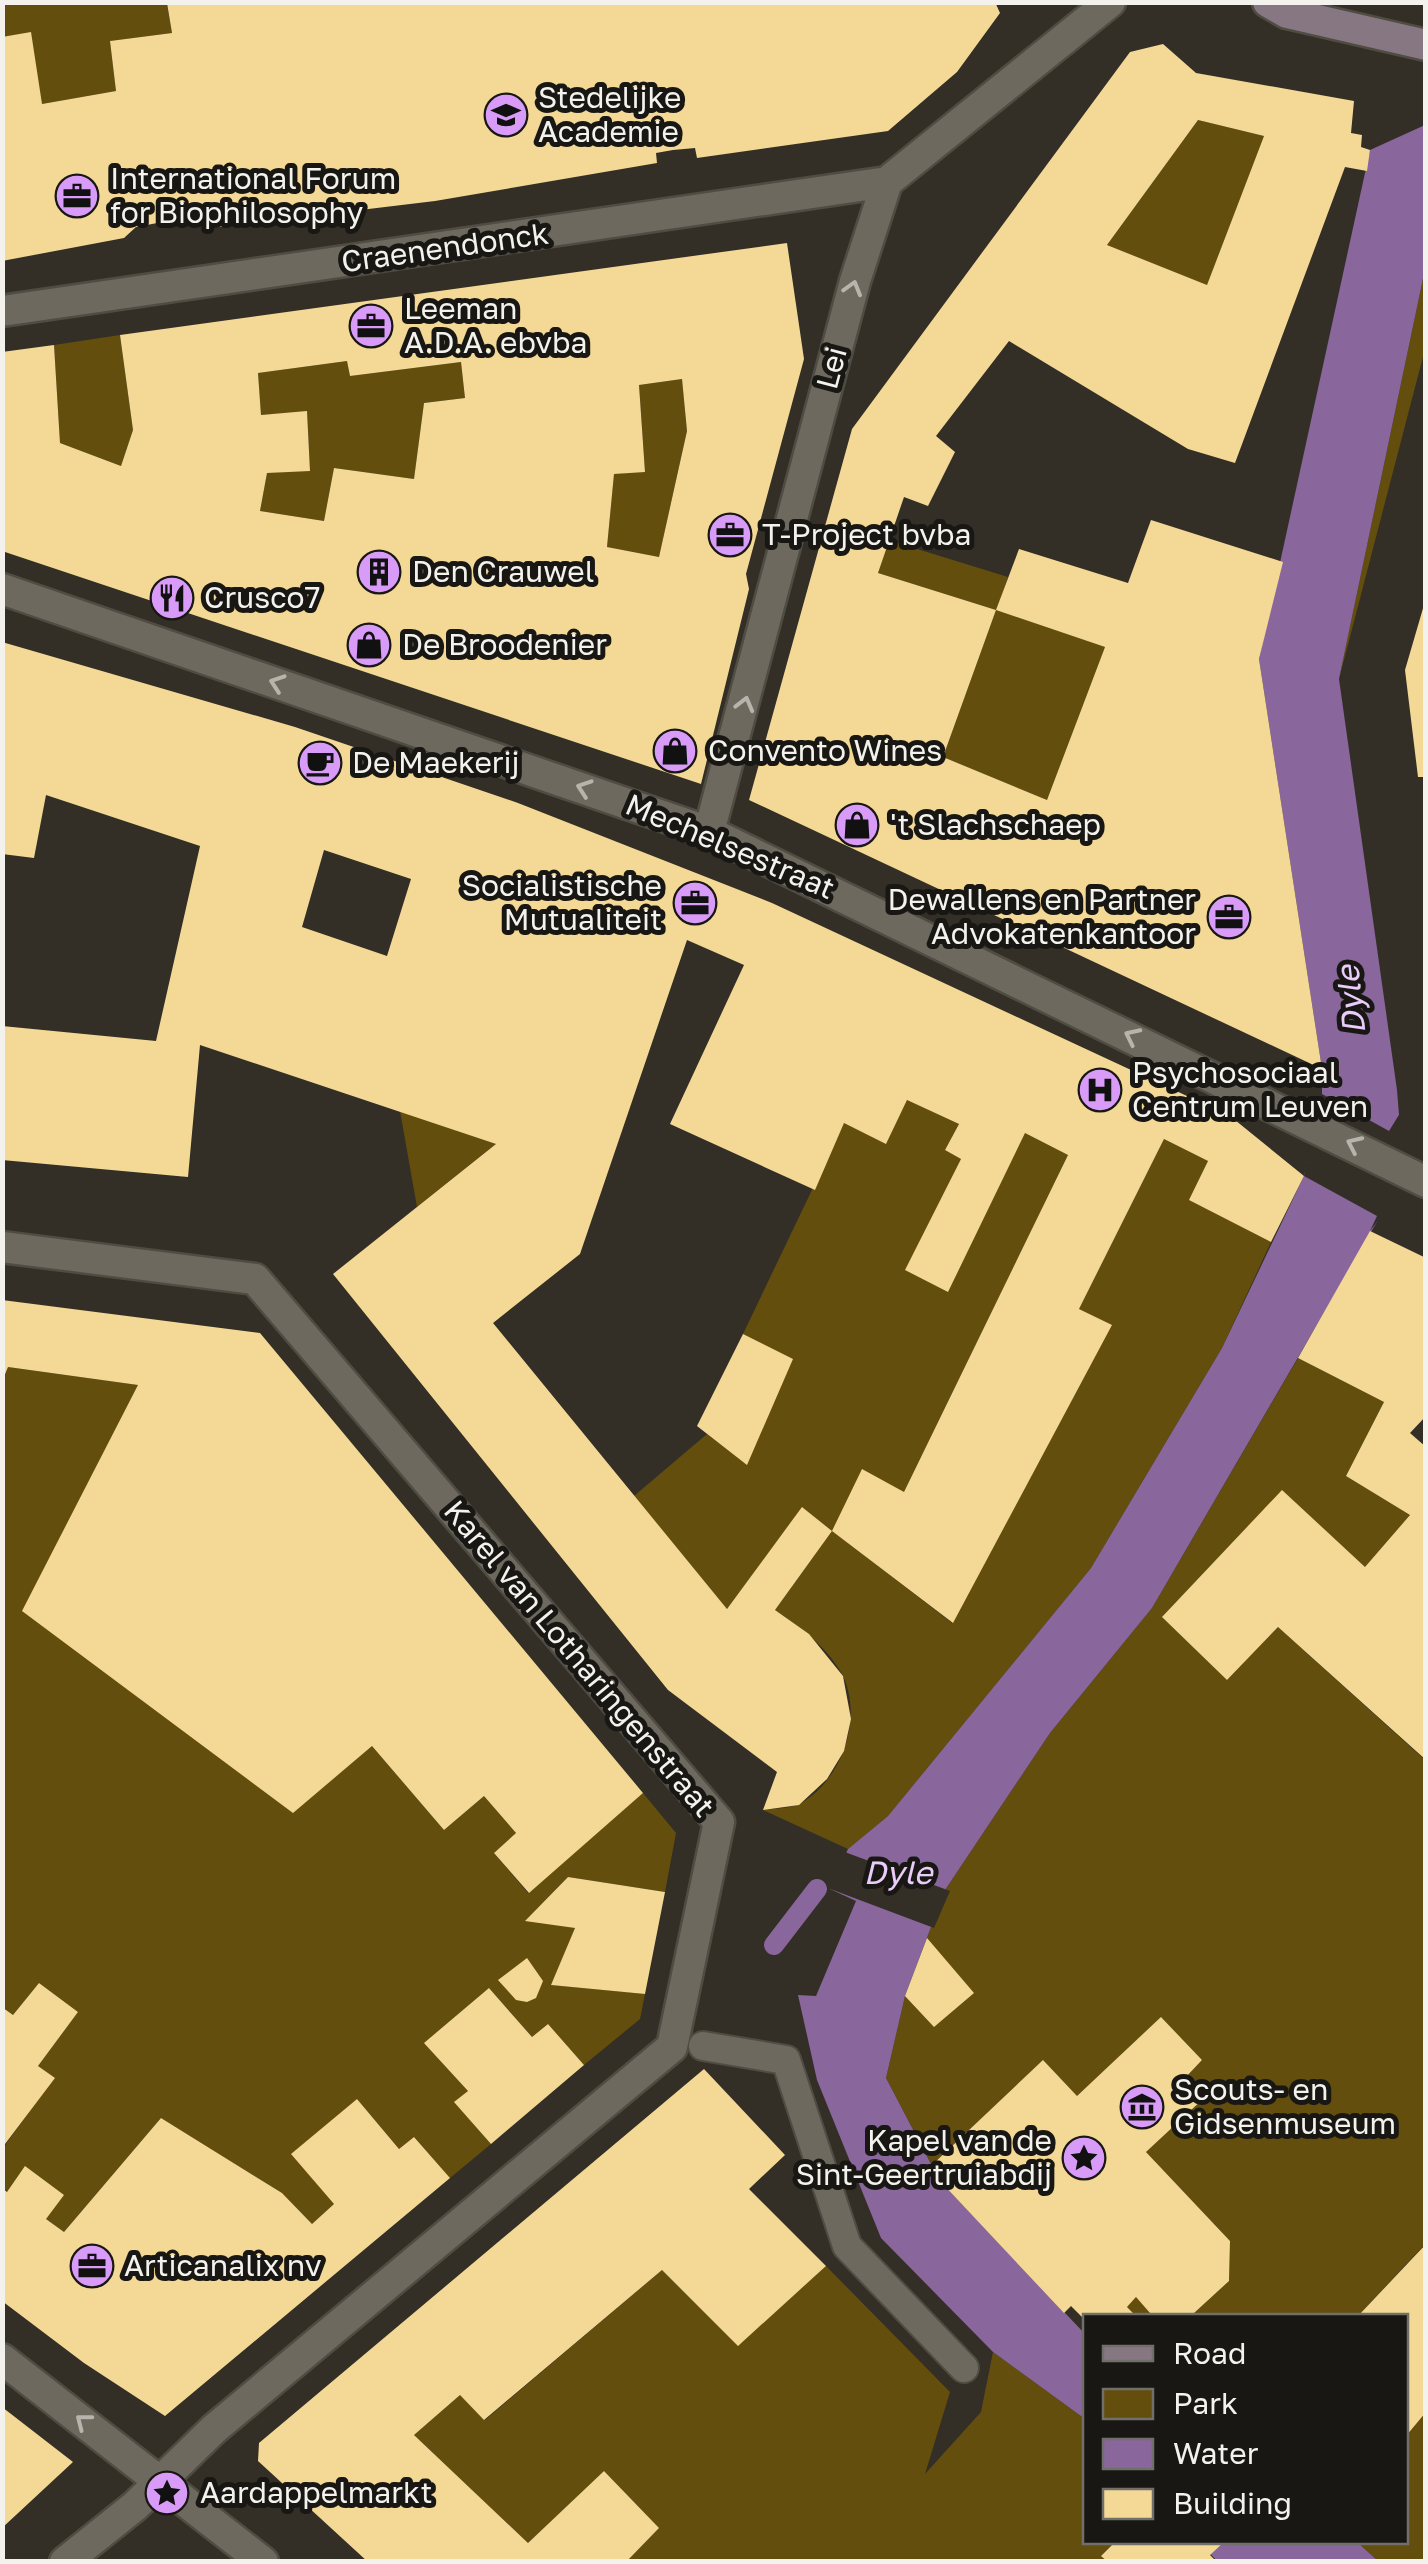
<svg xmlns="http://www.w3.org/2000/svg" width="1428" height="2564" font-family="'Golos Text',sans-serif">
<rect width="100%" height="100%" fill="#332f26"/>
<path fill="#644e0e" d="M3,3h169l-5,1 5,29 -62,8 6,50 -74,13 -39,-67z
M1198,120l66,16 -57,149 -100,-40z
M1425,269v80l-86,330z
M120,335l13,95 -12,36 -61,-23 -6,-98z
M347,361l3,15 111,-14 4,36 -41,5 -10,76 -80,-11 -10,53 -64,-10 7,-38 43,-3 -3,-58 -46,3 -3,-42z
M682,379l5,52 -28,126 -52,-10 7,-73 31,-3 -6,-86z
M888,540l120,37 -11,33 108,37 -58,153 -104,-43 53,-147 -118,-37z
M907,1100l52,24 -14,26 16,9 -55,111 119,-137 43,22 -164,337 -71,39 119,92 159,-298 -32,-16 85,-170 44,22 -18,39 81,42 -49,106 -131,220 -203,248 -40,33 -85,-39c11,-2 28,-1 38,-7 41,-23 63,-86 41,-129 -15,-27 -42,-47 -67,-64l57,-79 -29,-23 -76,101 -93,-113 73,-62 40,30 -4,-130 101,-211 42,20z
M400,1111l96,33 -79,63z
M1298,1358l86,44 -38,74 64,39 -45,52 -83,-76 -119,126 64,63 51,-53 147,133v484l-67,72h-228l3,-3 -6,-6 9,-10 15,16 42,1 36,-33 1,-40 -84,-89 57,-54 -18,-20 17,-18 -40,-42 -85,78 -34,-35 -111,104 -46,-87 19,-82 40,-106 105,-157 102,-125z
M8,1367l130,18 155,427 79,-66 72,84 40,-34 32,37 -22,20 34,40 115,-100 33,40 -11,59 -97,-15 -42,43 49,8 -23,57 93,9 -5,25 -56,46 -36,-41 -16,13 -42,-48 -65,54 43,48 -13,11 36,42 -41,34 -36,-41 -15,12 -42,-50 -65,55 42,50 -22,20 -30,-31 -121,-75 -97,114 -61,-44v-40l51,-70 -16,-12 40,-54 -39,-29 -26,32 -10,-8 -1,-623z
M826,2266l124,126 -25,82 56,-62 12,-60 92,67 1,123h29l-13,13 5,7 -481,-1 33,-33 -55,-57 -76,72 -114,-108 46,-40 25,25 177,-150 76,75z
M1425,2412v149h-47l-21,-19h49v-106z"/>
<path fill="#89669b" d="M1425,125v144l-86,410 58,411 2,25 -9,16 -5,77 -233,400 -102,125 -105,157 -40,106 -19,82 54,103 145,153v85l-92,-67 -112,-114 -64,-158 -19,-85 18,1 40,-95 -26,-12 18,-40 40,-33 203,-248 131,-220 82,-172 18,-88v-19l-63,-410 111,-509z
M1199,2542h158l21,19h-161z"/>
<path fill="#332f26" d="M1322,1069v25l67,37 10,-16 -9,90 -20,26 7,-15 -73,-40z
M842,1851l108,40 -16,37 -109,-41z"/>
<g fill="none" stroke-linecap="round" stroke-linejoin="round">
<path stroke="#89669b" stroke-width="20" d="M774,1945l43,-56"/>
</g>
<path fill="#f4d996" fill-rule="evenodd" d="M172,2h823l5,11 -43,59 -69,59 -191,27 -2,-10 -22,2 -17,3 1,10 -222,38 -232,28 -3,-14 -64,12 -12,11 -122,23v-224l29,-5 11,72 74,-13 -6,-50 62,-8 -5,-30z
M1163,44l33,29 158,28 -3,32 11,2 -1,12 9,3 -3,21 -22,-4 -110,296 -47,-14 -179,-108 -73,95 19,16 -27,54 -24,-9 -26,76 118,37 -53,147 104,43 58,-153 -109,-37 23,-61 109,34 23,-63 132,42 -24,97 63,410 -573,-269 103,-371 278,-377zM1198,120l66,16 -57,149 -100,-40z
M787,243l17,116 -58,215 3,15 -48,195 -699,-233v-199l52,-7 6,98 61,23 12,-36 -13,-95zM347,361l3,15 111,-14 4,36 -41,5 -10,76 -80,-11 -10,53 -64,-10 7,-38 43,-2 -3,-60 -46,4 -3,-42zM682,379l5,52 -28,126 -52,-10 7,-73 31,-2 -6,-87z
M1426,598v179h-8l-13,-107z
M2,642l293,85 223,76 254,100 458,213 74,60 -33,66 -82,-42 19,-39 -44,-22 -85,170 33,16 -159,298 -121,-92 30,-62 42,23 164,-337 -43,-22 -77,159 -43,-22 56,-111 -16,-9 14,-26 -52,-24 -21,44 -42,-21 -29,67 -145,-66 74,-159 -57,-25 -107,314 -87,69 234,286 75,-102 30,24 -57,79 34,24 34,42 8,43 -7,32 -17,28 -28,26 -36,5 14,-38 -109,-82 -335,-416 163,-130 -296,-99 -12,132 -186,-17v-134l154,15 44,-195 -154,-51 -12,63 -32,-4zM324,850l87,29 -24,77 -85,-29z
M1370,1231l56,27v158l-16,17 16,14v313l-148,-133 -51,53 -65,-63 120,-127 83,77 45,-52 -64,-39 38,-74 -86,-44z
M2,1300l258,33 383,460 -114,100 -35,-40 22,-20 -32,-37 -40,34 -72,-84 -79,67 -271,-202 116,-226 -130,-18 -6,15z
M743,1334l50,25 -46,106 -50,-39z
M568,1877l97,15 -20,102 -94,-9 24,-57 -50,-7z
M927,1938l47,55 -40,34 -29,-31z
M527,1958l16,23 -7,17 -9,4 -11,-2 -18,-20z
M39,1983l39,29 -40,54 17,12 -53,70v-141l11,8z
M489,1988l43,49 16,-13 36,41 -93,79 -37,-42 14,-11 -44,-48z
M1161,2017l41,43 -17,18 19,20 -58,54 84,89 -1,40 -36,33 -43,-1 -14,-16 -9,10 6,6 -3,3h-44v5l-15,-15 -7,7 -124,-132 -8,-16 111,-105 34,36z
M704,2069l81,86 -36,34 77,77 -88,80 -76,-76 -178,150 -24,-25 -46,40 114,108 76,-72 55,57 -33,34h-258l-110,-101 1,-18z
M357,2099l42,50 15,-12 36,41 -285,238 -81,-53 -82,-62v-113l5,4 18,-26 39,29 -18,24 18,13 97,-114 121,75 30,31 22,-20 -43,-50z
M1426,2244v168l-20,24v-120h-48z
M2,2407l71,55 -71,66z
M1115,2542h109l-14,13 7,7h-109l-7,-6z"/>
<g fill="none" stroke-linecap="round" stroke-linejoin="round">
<g stroke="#4f4c43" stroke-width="32">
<path id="lane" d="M703,2046l83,14 61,186 117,122"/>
</g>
<g stroke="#4f4c43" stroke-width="35">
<path id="street" d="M2,311l885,-129
M2,589l707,243 717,350
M709,832l146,-551 32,-99 223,-180
M2,1247l253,32 464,543 -47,225 -458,382 -79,77 -70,56
M2,2359l261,203"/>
</g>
<g stroke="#4f4c43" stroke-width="35">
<path id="secondary" d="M1268,2l19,11 139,32"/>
</g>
<use href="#lane" stroke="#6e695f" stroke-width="28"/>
<use href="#street" stroke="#6e695f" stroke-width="30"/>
<use href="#secondary" stroke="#867782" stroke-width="30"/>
</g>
<defs><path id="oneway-chevron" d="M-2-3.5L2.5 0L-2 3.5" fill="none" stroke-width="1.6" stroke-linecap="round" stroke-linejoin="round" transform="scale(2.5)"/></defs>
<g stroke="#b8b4ad">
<use href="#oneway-chevron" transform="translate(853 288) rotate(-74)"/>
<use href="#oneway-chevron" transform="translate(277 683) rotate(-161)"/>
<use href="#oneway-chevron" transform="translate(745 704) rotate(-75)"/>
<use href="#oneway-chevron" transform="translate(584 788) rotate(-161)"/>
<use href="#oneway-chevron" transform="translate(1132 1036) rotate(-154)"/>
<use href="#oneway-chevron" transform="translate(1354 1144) rotate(-155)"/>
<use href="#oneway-chevron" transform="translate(83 2421) rotate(-142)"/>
</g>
<defs>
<g id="school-disc" transform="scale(2.25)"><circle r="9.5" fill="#d89bf8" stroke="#191713"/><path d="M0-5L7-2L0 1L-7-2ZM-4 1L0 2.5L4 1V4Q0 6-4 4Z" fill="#111"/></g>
<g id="office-disc" transform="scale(2.25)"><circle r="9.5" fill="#d89bf8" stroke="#191713"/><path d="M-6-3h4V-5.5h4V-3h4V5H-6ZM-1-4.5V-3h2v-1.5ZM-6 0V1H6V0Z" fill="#111"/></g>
<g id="building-disc" transform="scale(2.25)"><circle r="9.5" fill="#d89bf8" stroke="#191713"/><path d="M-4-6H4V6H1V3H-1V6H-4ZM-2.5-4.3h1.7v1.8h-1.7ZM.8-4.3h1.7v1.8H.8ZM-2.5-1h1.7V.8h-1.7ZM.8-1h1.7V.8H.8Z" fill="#111"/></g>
<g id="restaurant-disc" transform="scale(2.25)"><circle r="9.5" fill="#d89bf8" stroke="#191713"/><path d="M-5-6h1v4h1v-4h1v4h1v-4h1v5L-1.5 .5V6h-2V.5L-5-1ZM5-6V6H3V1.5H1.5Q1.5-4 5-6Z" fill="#111"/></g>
<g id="shop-disc" transform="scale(2.25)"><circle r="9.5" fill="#d89bf8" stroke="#191713"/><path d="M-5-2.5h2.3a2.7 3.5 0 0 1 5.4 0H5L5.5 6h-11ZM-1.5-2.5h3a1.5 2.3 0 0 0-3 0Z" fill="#111"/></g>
<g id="cafe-disc" transform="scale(2.25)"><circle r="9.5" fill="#d89bf8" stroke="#191713"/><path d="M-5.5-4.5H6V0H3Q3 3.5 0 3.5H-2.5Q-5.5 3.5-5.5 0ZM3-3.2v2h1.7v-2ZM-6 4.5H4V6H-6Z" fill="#111"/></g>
<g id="hospital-disc" transform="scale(2.25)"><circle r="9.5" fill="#d89bf8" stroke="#191713"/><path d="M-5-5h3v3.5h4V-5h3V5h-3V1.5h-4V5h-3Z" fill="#111"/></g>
<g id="museum-disc" transform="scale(2.25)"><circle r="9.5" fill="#d89bf8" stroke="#191713"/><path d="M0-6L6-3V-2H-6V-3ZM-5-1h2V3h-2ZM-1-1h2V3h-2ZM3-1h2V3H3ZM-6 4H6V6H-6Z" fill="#111"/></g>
<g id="sight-disc" transform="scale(2.25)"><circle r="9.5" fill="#d89bf8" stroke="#191713"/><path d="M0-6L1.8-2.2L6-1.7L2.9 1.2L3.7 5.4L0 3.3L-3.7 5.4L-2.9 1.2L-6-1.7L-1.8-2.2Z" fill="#111"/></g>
</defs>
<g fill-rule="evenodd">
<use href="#school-disc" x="506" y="115"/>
<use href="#office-disc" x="77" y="196"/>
<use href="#office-disc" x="371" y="326"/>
<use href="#office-disc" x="730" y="535"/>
<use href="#building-disc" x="379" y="572"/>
<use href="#restaurant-disc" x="172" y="598"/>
<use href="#shop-disc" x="369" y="645"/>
<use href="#shop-disc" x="675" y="751"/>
<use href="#cafe-disc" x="320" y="763"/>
<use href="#shop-disc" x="857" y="825"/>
<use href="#office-disc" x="695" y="903"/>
<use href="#office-disc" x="1229" y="917"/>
<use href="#hospital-disc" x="1100" y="1090"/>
<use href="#museum-disc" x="1142" y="2107"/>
<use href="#sight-disc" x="1084" y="2158"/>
<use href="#office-disc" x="92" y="2266"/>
<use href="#sight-disc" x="167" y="2493"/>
</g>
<g text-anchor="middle" stroke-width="10" stroke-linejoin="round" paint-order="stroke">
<g font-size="30" fill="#f4f2ec" stroke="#191713" text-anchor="start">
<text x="538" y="108">Stedelijke<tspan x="538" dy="34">Academie</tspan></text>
<text x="110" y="189">International Forum<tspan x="110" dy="34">for Biophilosophy</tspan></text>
<text x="404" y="319">Leeman<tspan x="404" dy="34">A.D.A. ebvba</tspan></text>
<text x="762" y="545">T-Project bvba</text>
<text x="412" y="582">Den Crauwel</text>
<text x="204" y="608">Crusco7</text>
<text x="402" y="655">De Broodenier</text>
<text x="708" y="761">Convento Wines</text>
<text x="352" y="773">De Maekerij</text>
<text x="890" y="835">'t Slachschaep</text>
<text x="662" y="896" text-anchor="end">Socialistische<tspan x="662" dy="34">Mutualiteit</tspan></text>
<text x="1196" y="910" text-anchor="end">Dewallens en Partner<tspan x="1196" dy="34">Advokatenkantoor</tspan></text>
<text x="1132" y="1083">Psychosociaal<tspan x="1132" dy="34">Centrum Leuven</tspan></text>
<text x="1174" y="2100">Scouts- en<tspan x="1174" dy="34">Gidsenmuseum</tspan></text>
<text x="1052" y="2151" text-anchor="end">Kapel van de<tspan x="1052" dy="34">Sint-Geertruiabdij</tspan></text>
<text x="124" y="2276">Articanalix nv</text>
<text x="200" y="2503">Aardappelmarkt</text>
</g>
<g font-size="30" fill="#f4f2ec" stroke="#191713">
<text transform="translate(445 248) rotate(-8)" y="10">Craenendonck</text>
<text transform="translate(832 368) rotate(-75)" y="10">Lei</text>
<text transform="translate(730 847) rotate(23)" y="10">Mechelsestraat</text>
<text transform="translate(579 1659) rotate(50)" y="10">Karel van Lotharingenstraat</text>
</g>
<g font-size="32" font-style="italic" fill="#eaccfb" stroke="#191713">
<text transform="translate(1351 1000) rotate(-96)" y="11">Dyle</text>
<text x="898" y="1884">Dyle</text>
</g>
</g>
<rect width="1428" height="2564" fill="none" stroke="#f4f2ec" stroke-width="10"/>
<rect x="1083" y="2314" width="325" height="230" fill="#191713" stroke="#716f6a" stroke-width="2.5"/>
<rect x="1103" y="2346" width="50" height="15" fill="#867782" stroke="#716f6a" stroke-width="2.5"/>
<text x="1173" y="2364" font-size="30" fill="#f4f2ec">Road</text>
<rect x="1103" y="2389" width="50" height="30" fill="#644e0e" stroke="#716f6a" stroke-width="2.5"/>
<text x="1173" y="2414" font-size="30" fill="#f4f2ec">Park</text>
<rect x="1103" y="2439" width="50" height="30" fill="#89669b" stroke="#716f6a" stroke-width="2.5"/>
<text x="1173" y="2464" font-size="30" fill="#f4f2ec">Water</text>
<rect x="1103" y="2489" width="50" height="30" fill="#f4d996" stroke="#716f6a" stroke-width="2.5"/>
<text x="1173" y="2514" font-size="30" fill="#f4f2ec">Building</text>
</svg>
